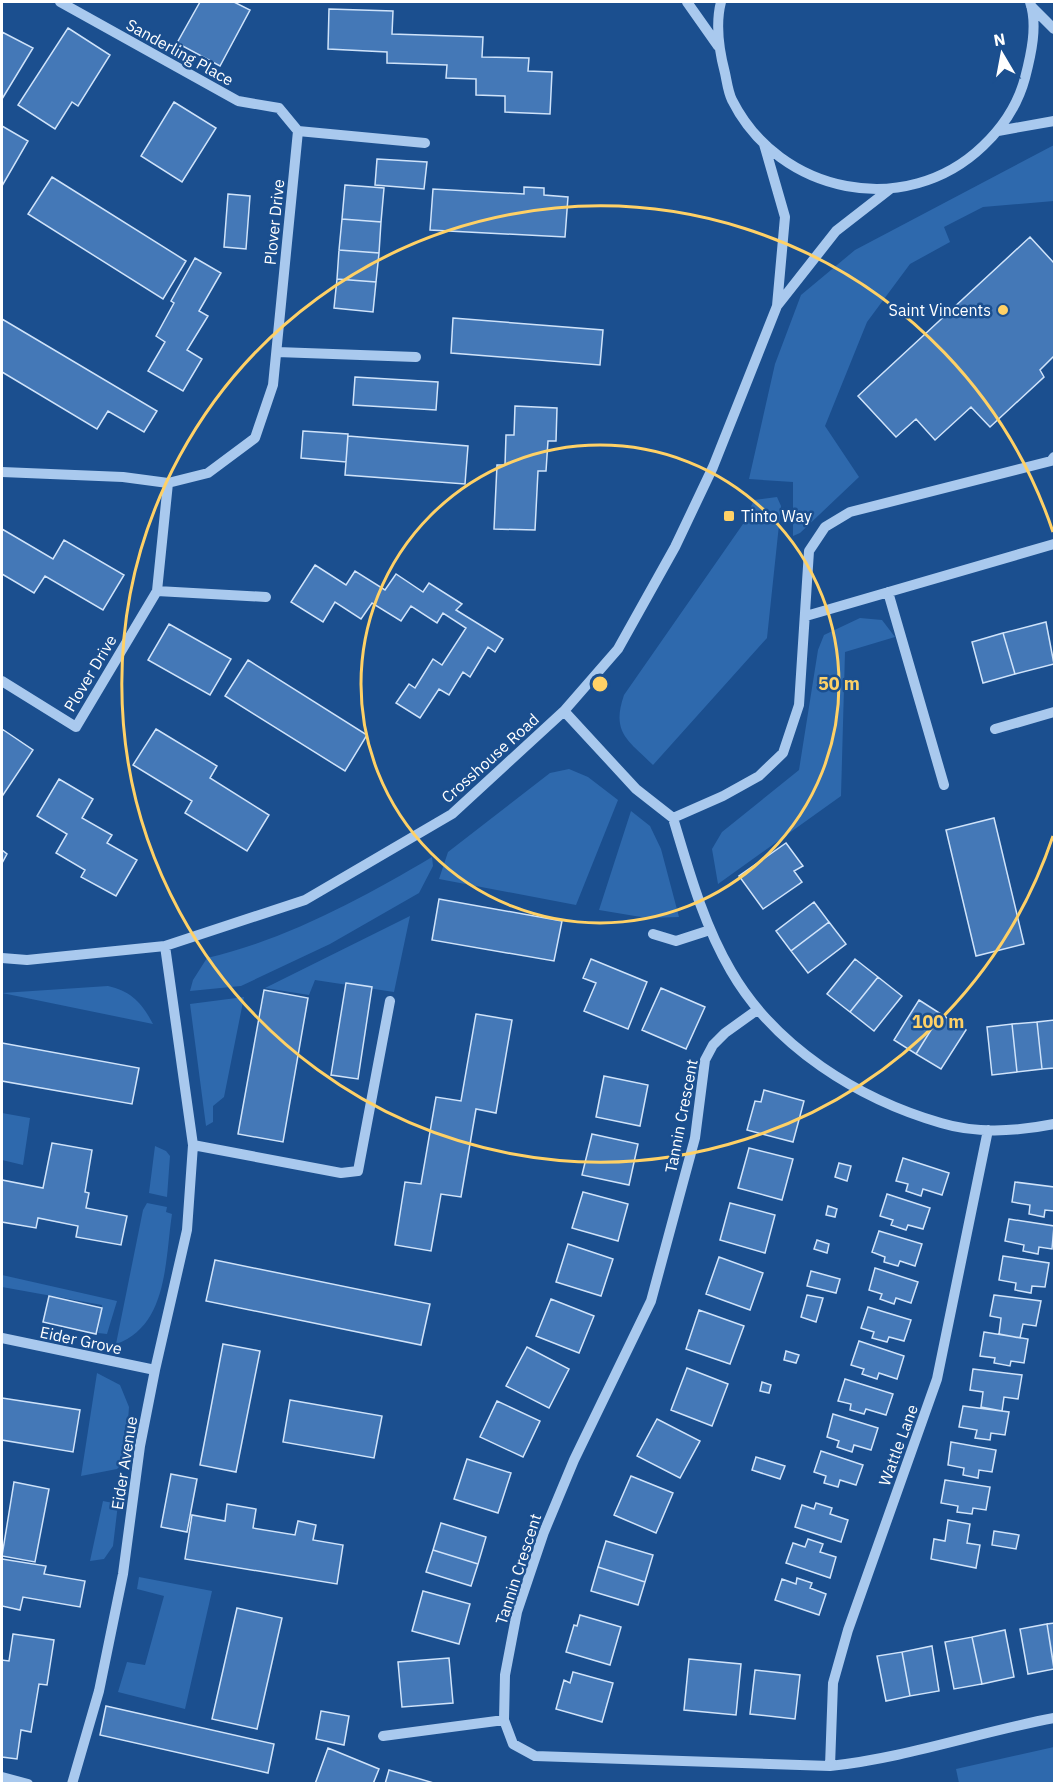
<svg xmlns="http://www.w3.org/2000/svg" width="1056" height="1785" font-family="'IBM Plex Sans',sans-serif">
<rect width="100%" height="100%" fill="#1b4f8f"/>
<path fill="#2e69ad" d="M1054,145v56l-71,6 -39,20 6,15 -40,22 -43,58 -42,104 34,51 -59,56 -7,3v-54l-44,-3 26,-115 26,-69 54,-45z
M777,497l4,9 -14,132 -114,127c-25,-25 -42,-32 -29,-70l119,-171 11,-24z
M860,618l22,2 13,17 -50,15 -4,144 -123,88 -6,-35 10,-17 77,-62 19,-120 6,-15z
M569,769l19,8 30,23 -42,105 -137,-26 9,-27 102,-79z
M631,811l19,15 11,23 18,68 -32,1 -48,-8z
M432,857l1,9 -14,27 -89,51 -89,42 -51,5 3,-11 14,-22c78,-18 156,-60 225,-101z
M410,916l-16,76 -79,-12 -6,15 -44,-7z
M108,986c23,5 34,17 45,38l-151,-31z
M244,997l-20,100 -11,9v16l-7,4 -16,-122z
M2,1113l28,5 -7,47 -21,-5z
M155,1146l11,5 4,5 -3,41 -18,-4z
M147,1203l20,4 -1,5 6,2c-7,46 -4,112 -56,130l27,-134z
M2,1275l115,26 -10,33 -9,-1 4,-28 -100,-18z
M97,1373l23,12 9,22 -4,54 -8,8 -36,7z
M103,1501l15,3 -5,42 -9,13 -14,2z
M139,1577l73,14 -27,118 -67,-17 9,-30 18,3 19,-69 -27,-7z
M1054,1747v36h-95l-3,-14z"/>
<path fill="#4478b7" stroke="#cfe3fa" stroke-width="1.5" d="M200,2h34l16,8 -30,56 -43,-23z
M329,9l64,2 -1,23 91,3 -1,20 47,1 -1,13 24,1 -2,42 -45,-2v-16l-29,-1v-16l-30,-1 1,-13 -60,-2v-11l-59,-3z
M68,28l42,27 -32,51 -6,-4 -17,27 -37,-24z
M2,32l31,16 -31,51z
M174,102l42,26 -34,54 -41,-26z
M2,126l26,15 -26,45z
M377,159l50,3 -3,27 -49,-4z
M52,177l134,84 -23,38 -135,-85z
M345,185l39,3 -3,34 -39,-3z
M524,187l20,1v7l24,2 -3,40 -135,-7 3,-41 91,5z
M228,194l22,2 -4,53 -22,-2z
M342,219l39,3 -2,31 -40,-3z
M1030,237l24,26v93l-14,14 4,7 -54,50 -19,-20 -36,33 -19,-21 -20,18 -38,-41z
M339,250l40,3 -3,29 -39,-3z
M195,258l26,15 -22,38 9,5 -21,34 15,9 -19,32 -35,-20 17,-29 -9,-6 18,-33 -3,-2z
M337,279l39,3 -3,30 -39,-4z
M453,318l150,12 -3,35 -149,-12z
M2,319l155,92 -13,21 -36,-21 -11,18 -95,-57z
M355,377l83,5 -2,28 -83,-5z
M515,406l42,2 -1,33h-8l-2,30h-8l-3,59 -41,-1 3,-64h8l1,-30h8z
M303,431l45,3 -2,28 -45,-4z
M348,436l120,10 -3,38 -120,-9z
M2,529l51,30 11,-19 60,35 -21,35 -58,-34 -11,17 -32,-19z
M315,565l31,20 9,-14 30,19 11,-16 27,18 6,-9 33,21 -6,6 47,29 -8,13 -7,-5 -18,30 -7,-5 -14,23 -10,-6 -19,29 -24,-15 13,-19 6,4 18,-29 9,6 24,-37 -23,-15 -6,10 -26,-17 -10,15 -29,-18 -11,16 -26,-17 -12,20 -32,-20z
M1046,622l8,42 -39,10 -12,-41z
M169,624l62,35 -21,36 -62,-35z
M1003,633l12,41 -32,9 -11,-41z
M248,660l119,75 -22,36 -120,-75z
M2,729l31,21 -30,45 -1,-2z
M156,729l61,37 -7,12 59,37 -22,36 -62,-38 7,-12 -59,-36z
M59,779l34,20 -11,19 30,17 -5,8 30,17 -21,36 -35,-19 4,-7 -29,-17 11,-19 -30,-18z
M994,818l30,126 -48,12 -30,-126z
M786,843l17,23 -9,5 8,11 -39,27 -24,-33z
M2,850l5,4 -5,9z
M439,899l123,22 -8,40 -122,-21z
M814,902l15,20 -38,29 -15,-20z
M829,922l17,22 -38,29 -17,-22z
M591,959l56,23 -19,47 -44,-18 12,-28 -13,-5z
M855,959l23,18 -28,35 -23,-18z
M878,977l24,19 -28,35 -24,-19z
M346,983l26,4 -14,92 -27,-4z
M661,988l44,19 -19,42 -44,-19z
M264,990l44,8 -25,144 -45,-8z
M919,1000l22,14 -25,40 -22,-14z
M476,1014l36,6 -16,93 -20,-4 -15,88 -20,-3 -10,57 -36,-6 10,-63 16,2 15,-87 25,4z
M941,1014l25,16 -25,39 -25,-15z
M1054,1020v48l-12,1 -5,-47z
M1037,1022l5,47 -25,3 -5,-48z
M1012,1024l5,48 -25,3 -5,-48z
M2,1043l137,25 -7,36 -130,-23z
M604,1076l44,9 -8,41 -44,-9z
M764,1090l40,11 -11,41 -46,-12 8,-29 6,1z
M592,1134l46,10 -9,41 -47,-10z
M52,1143l40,7 -7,42 4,1 -3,15 41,8 -6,29 -45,-8 2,-11 -40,-8 -2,10 -34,-6v-42l41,8z
M749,1148l44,11 -11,41 -44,-12z
M903,1158l46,15 -7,22 -19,-6 -2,7 -15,-5 2,-7 -12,-3z
M839,1163l12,3 -4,15 -12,-4z
M1015,1182l39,5v24l-9,-1 -1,7 -15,-3 1,-9 -18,-3z
M583,1192l45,12 -10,37 -46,-13z
M887,1194l43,14 -7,21 -15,-4 -2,5 -15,-5 2,-5 -13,-4z
M730,1203l45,12 -10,38 -45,-13z
M828,1206l9,3 -2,8 -9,-2z
M1009,1219l45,7 -2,23 -13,-2 -1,7 -15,-3 1,-6 -19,-4z
M879,1231l43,13 -7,22 -15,-5 -2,5 -14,-4 1,-5 -13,-5z
M817,1240l12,4 -2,9 -13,-4z
M568,1244l45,15 -12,37 -45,-14z
M1003,1256l46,7 -4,24 -13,-1 -1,7 -16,-3 1,-7 -17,-3z
M719,1257l44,16 -13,37 -44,-16z
M215,1260l215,44 -9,41 -215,-44z
M875,1268l43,14 -7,21 -15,-5 -2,6 -14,-5 2,-5 -13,-4z
M811,1271l29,8 -4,14 -29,-7z
M807,1295l16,3 -7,24 -15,-5z
M994,1295l47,6 -5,25 -13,-2 -3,14 -21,-4 2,-16 -11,-2z
M49,1296l53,12 -6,26 -53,-12z
M551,1299l43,17 -15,37 -43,-17z
M868,1307l43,13 -7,21 -15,-4 -2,5 -15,-4 2,-6 -13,-4z
M699,1310l45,16 -14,38 -44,-15z
M984,1332l44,7 -4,24 -13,-2 -1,5 -16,-3 1,-5 -15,-2z
M859,1341l45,15 -7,23 -18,-6 -2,6 -15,-5 2,-5 -13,-4z
M223,1344l37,7 -24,121 -36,-7z
M527,1347l42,22 -20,39 -43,-22z
M786,1351l13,4 -3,8 -12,-3z
M687,1368l41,16 -16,42 -41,-16z
M973,1369l49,6 -4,24 -14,-2 -2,14 -21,-4 2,-15 -13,-2z
M845,1379l48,15 -7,21 -20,-6 -2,5 -14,-4 1,-6 -13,-3z
M762,1382l9,3 -2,8 -9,-2z
M2,1398l78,12 -7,42 -71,-12z
M290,1400l92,16 -8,42 -91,-16z
M497,1401l43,20 -17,36 -43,-20z
M963,1406l46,6 -4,23 -14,-2 -1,7 -15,-2 2,-8 -18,-3z
M833,1414l45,14 -7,22 -17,-5 -2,7 -15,-5 2,-6 -12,-4z
M657,1419l43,22 -20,37 -43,-22z
M951,1442l45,8 -4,22 -13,-2 -1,8 -15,-3 1,-7 -16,-3z
M821,1451l42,14 -7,20 -16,-5 -2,7 -14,-4 2,-7 -12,-4z
M756,1457l29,9 -5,13 -28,-9z
M467,1459l44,14 -13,40 -44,-14z
M171,1474l26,5 -10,53 -26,-5z
M631,1476l42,17 -17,40 -42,-18z
M945,1480l45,7 -4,23 -13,-2 -1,6 -15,-2 1,-6 -17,-3z
M14,1482l35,7 -14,73 -33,-6z
M816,1503l16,5 -2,6 18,6 -7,22 -46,-15 7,-22 12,4z
M227,1504l29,5 -3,19 42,7 3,-14 18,4 -3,15 30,5 -6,39 -152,-25 7,-44 33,6z
M948,1520l22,4 -3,19 13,2 -4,23 -45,-9 3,-20 11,2z
M441,1523l45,14 -8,27 -45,-14z
M994,1531l25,4 -3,14 -24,-4z
M808,1539l15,5 -3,8 16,5 -6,21 -44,-15 7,-20 12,4z
M606,1541l47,14 -8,27 -47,-15z
M433,1550l45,14 -7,22 -45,-14z
M2,1559l44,7 -2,8 41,7 -5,26 -57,-10 -3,13 -18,-4z
M598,1567l47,15 -7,23 -47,-14z
M797,1578l15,5 -2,5 16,6 -7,21 -44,-15 7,-21 14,5z
M423,1591l47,13 -11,40 -47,-13z
M237,1608l45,10 -25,111 -45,-10z
M580,1615l41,12 -11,38 -44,-13 8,-27 3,1z
M1054,1623v44l-7,-43z
M1047,1624l7,45 -26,5 -8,-45z
M1005,1630l9,47 -32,7 -10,-47z
M13,1634l41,6 -7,45 -8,-1 -8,48 -10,-2 -4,29 -15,-2v-97l7,1z
M972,1637l10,47 -28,5 -9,-47z
M932,1646l7,45 -29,5 -8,-44z
M902,1652l8,44 -24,5 -9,-45z
M449,1658l4,45 -51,4 -4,-45z
M689,1659l52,5 -5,51 -52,-5z
M755,1670l45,5 -5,44 -45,-5z
M573,1672l40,11 -11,39 -46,-13 8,-29 6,3z
M106,1706l168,38 -6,29 -168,-38z
M321,1711l28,5 -5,29 -28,-6z
M328,1748l51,21 -6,15h-58z
M389,1770l45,13 -1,1h-48z"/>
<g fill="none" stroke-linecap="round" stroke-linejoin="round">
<path stroke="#a9c9ee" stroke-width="10" d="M60,2l178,99 41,7 19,23 127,12
M687,2l31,44
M721,2c-6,23 -2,48 4,71 2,9 3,19 7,27 47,94 174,120 251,46 19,-18 35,-42 42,-68 6,-23 13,-53 5,-76
M1031,6l23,23
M998,131l56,-10
M764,144l21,73 -8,89
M277,352l139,5
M2,472l121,5 45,6 40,-10 47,-35 18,-53 25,-254
M157,591l109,6
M888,592l56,193
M806,616l248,-72
M2,681l74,46 81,-136 11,-108
M564,711l72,78 37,29 50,-22 36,-20 24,-23 16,-48 10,-154 16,-24 25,-15 201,-51 3,-4
M995,729l59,-17
M673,818c16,53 30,105 58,153 44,76 127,128 210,152 36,11 78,8 113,1
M653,934l23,7 34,-11
M2,958l25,2 138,-14 140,-46 147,-86 112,-103 54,-62 57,-102 38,-80 64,-161 59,-75 54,-42
M757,1010l-32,23 -12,12 -8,15 -10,78 -44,163 -77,159 -30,72 -27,80 -12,63 -1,45 9,24 22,12 295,10c76,-8 149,-34 224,-48
M193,1145l148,28 17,-2 32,-170
M2,1338l153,32
M383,1736l121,-16
M830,1766l3,-83 15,-53 89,-251 51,-249
M2,1777l26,7
M72,1784l27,-93 24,-117 17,-128 15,-76 32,-140 6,-85 -28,-199"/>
</g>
<g fill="none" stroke="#ffd166" stroke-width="3">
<circle cx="600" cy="684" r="239"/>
<path d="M1053 836A478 478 0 1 1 1053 532"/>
</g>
<g fill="#ffd166" stroke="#1b4f8f" stroke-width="2">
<circle cx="1003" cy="310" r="6"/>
<rect x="723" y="510" width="12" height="12" rx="3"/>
</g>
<g text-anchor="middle" stroke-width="5" stroke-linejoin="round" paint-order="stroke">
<g font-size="16" fill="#fff" stroke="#1b4f8f">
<text transform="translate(180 52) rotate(29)" y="6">Sanderling Place</text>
<text transform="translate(274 222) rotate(-84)" y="6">Plover Drive</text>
<text transform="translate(90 673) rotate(-59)" y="6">Plover Drive</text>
<text transform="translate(490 758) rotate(-42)" y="6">Crosshouse Road</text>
<text transform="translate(681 1116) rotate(-79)" y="6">Tannin Crescent</text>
<text transform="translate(81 1340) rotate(12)" y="6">Eider Grove</text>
<text transform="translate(898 1445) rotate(-70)" y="6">Wattle Lane</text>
<text transform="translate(124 1463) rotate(-81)" y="6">Eider Avenue</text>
<text transform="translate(518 1569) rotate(-72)" y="6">Tannin Crescent</text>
</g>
<g font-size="16" fill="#fff" stroke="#1b4f8f" text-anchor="end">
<text x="991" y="316">Saint Vincents</text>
<text x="741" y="522" text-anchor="start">Tinto Way</text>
</g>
</g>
<circle cx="600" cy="684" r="9" fill="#ffd166" stroke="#1b4f8f" stroke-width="3"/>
<g font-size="18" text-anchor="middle" font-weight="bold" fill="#ffd166" stroke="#1b4f8f" stroke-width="5" stroke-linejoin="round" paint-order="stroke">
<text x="839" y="690">50 m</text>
<text x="938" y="1028">100 m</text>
</g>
<rect width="1056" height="1785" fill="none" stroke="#ffffff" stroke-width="6"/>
<g transform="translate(1002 54) rotate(350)" stroke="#1b4f8f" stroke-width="4.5" paint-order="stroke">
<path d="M0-4.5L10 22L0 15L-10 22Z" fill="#ffffff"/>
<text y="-9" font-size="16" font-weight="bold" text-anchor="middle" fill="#ffffff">N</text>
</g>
</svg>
